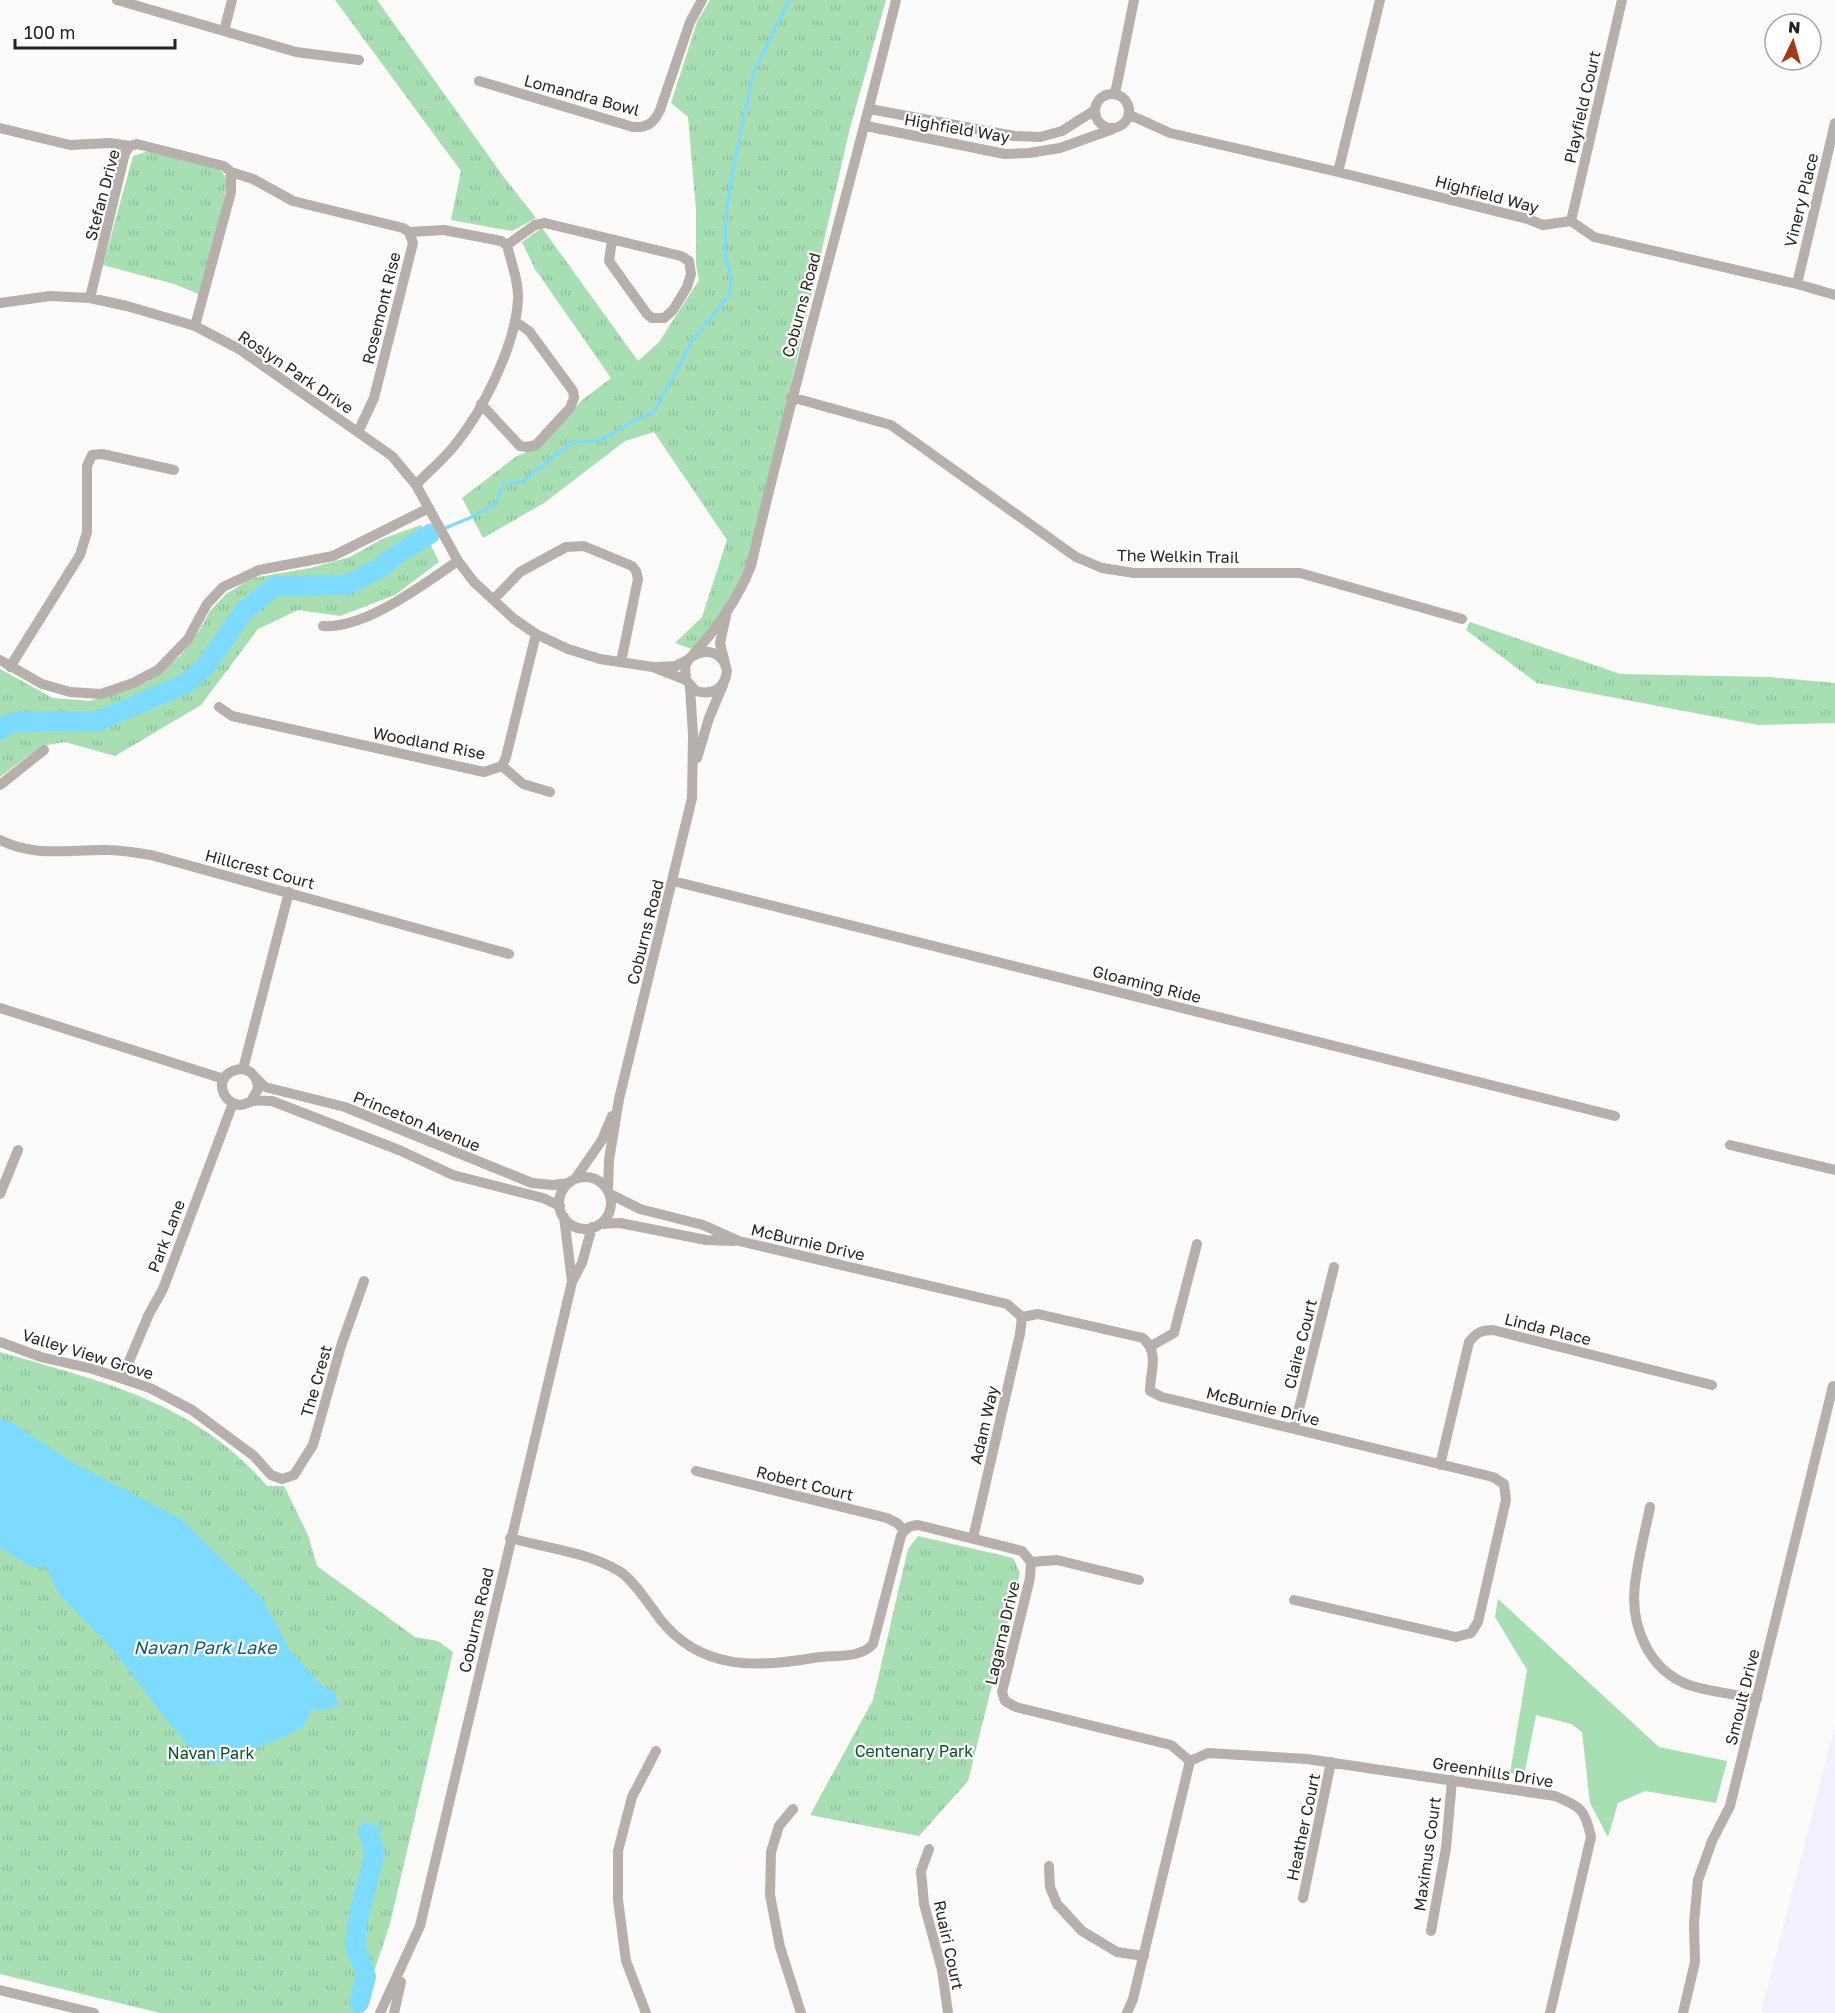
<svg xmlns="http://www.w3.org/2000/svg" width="1835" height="2013" font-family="'Golos Text',sans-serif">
<defs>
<pattern id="park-tufts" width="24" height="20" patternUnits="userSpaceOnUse" patternTransform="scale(1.5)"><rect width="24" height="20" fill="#a7dfb2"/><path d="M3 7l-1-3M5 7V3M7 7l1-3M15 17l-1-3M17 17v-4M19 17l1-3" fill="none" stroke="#90bf99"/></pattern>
</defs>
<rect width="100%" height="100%" fill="#fdfbf9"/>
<path fill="#f3effc" d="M1835,1726v287h-74z"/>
<path fill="#a7dfb2" d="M1498,1599l161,148 68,14 -11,42 -71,-12 -27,12 -10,34 -18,-34 -8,-71 -11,-8 -35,-9 -12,61 -14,-3 17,-103 -32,-53z"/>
<path fill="url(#park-tufts)" d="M335,0h42l126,176 33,42 -24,13 -61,-11 10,-49z
M710,0h176l-36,128 -102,442 -16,29 -38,51 -19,-7 27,-26 25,-77 -73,-108 -29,9 -81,62 -61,35 -21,-40 55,-42 22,-9 42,-46 30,-23 -76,-109 -13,-27 20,-14 96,133 21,-19 40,-62 -3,-15v-55l-8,-93 -17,-14 26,-81z
M149,151l71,18 8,12 -27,114 -27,-11 -71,-19 30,-109z
M421,525l18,37 -44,33 -55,21 -42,-6 -40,19 -57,76 -86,51 -50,-14 -24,4 -41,31v-108l53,29 37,3 57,-19 34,-27 20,-27 9,-17 16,-17 26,-16 58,-10 40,-11 32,-18z
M1470,622l150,52 150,3 65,6v40l-77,2 -221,-42 -71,-53z
M0,1352c102,30 194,49 267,134h17l24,49 9,31 98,71 23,4 15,11 -63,272 -30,89h-200l-160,-39z
M918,1536l95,22 7,15 -52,208 -49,55 -109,-21 63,-115 35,-151z"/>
<path fill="#7ddbff" d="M0,1418l14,6 56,37 111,58 82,80 26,50 34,38 12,5 4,14 -18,5 -9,-2 -9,18 -15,8 -62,26 -15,3 -11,-4 -36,-43 -51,-67 -54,-56 -13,-27h-15l-31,-19z"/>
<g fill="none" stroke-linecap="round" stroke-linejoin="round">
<path stroke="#7ddbff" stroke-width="3" d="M443,529l29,-12 24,-14 7,-18 21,-4 48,-39 28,-1 33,-20 21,-9 38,-71 38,-47 1,-16 -6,-23 1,-40 5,-36 22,-105 36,-74
M430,534l7,-3
M375,1852l5,-29"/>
<path stroke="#7ddbff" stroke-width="20" d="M0,730l12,-8 86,-1 87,-37 20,-17 39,-56 31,-25 71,-1 34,-17 22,-17 28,-17
M359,2003l7,-26 -11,-32 4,-31 16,-62 -7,-19"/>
<path stroke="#b6afab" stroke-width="10" d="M117,0l179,52 63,8
M224,31l8,-31
M479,81l154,46c14,1 21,-4 27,-17l30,-88 12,-22
M1095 111a17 17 0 1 1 34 0a17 17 0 1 1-34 0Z
M1115,94l19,-94
M870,109l144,27 26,1 22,-6 33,-21
M1130,115l40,18 168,39 190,47 15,6 28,-4 23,16 203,47 38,11
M866,126l139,28 24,-1 31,-5 53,-19
M0,128l70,17 40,-2 20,3
M231,172l22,7 40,22 110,27 6,4 4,11 -39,155 -16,34
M1338,172l42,-172
M1571,221l51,-221
M409,232l35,-2 57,11 6,4
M1797,284l38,-161
M90,298l35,-145 5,-7 7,-2 87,22 7,6v20l-36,134
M0,303l50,-7 40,2 37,8 68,20 44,23 153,107 24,29 42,76 16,21 40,37 22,15 32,15 32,10 53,8 33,13
M791,397l100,28 185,132 26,11 32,5h166l162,46
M481,404l39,42 7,1 9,-2 34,-37 4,-10 -1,-7 -44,-60 -13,-9
M416,485c12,-13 27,-25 38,-39 29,-35 62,-102 64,-147 1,-17 -7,-37 -11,-54l28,-20 10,-2 136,33 8,5 2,13 -4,13 -14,23 -9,8h-12l-5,-4 -38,-53 3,-21
M493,600l27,-28 46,-25 18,-1 48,20 4,5 2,8 -17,83
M323,626c43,3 100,-42 135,-65
M691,657c16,-10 32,-5 36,14 -2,17 -14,25 -31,20l-10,-11 -1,-14 4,-7c26,-28 48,-57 62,-93 44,-190 99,-377 145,-566
M0,660l42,24 28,8 31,2 32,-11 25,-13 30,-31 19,-35 16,-17 36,-17 74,-14 96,-48
M725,663l-5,-20 6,-27
M10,667l70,-112 7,-23v-66l5,-11 10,-1 72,16
M656,667l20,-1 13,-7
M219,707l13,9 252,56 18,-6 4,-9 30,-123
M697,758l12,-40 14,-33
M502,766l21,18 27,8
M0,785l44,-35
M0,840c35,18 71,9 108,10 14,0 29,3 43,5l358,99
M673,881l942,235
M0,1008l224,71
M243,1069l46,-177
M256,1078l9,9 80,20 187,76 21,2 16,-2
M251,1101l7,-12c-1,-33 -46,-20 -34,5 3,6 9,10 15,11 6,0 9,-3 14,-4 6,-1 13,0 19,0l127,49 54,25 90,23 17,8
M1730,1145l105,25
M559 1203a26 26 0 1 1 52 0a26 26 0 1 1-52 0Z
M575,1179l27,-39 10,-24
M608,1190l1,-30 10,-61 73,-301 1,-63 -3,-48
M0,1194l18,-44
M610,1194l30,15 63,16 36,16 268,63 15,13
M564,1217l8,64
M600,1224l20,-1 86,17 27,1
M1022,1317l16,-3 105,24c17,16 7,32 7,53l12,6 331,80 11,7 2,16 -28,122 -7,11 -15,4 -162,-37
M0,1342l41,15 52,12 57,19 42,22 62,46 17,19 11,4 12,-4 19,-30 28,-99 23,-65
M1151,1346l23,-13 23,-89
M122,1378l27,-64 14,-25 70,-186
M1294,1429l40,-162
M1440,1465l29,-123c7,-9 12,-12 24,-12l219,55
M696,1471l191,47 10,5 7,7
M1650,1507c-5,25 -12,51 -15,77 -5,41 13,86 54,101 21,7 46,9 68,14
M510,1538c36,10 77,14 109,33 13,7 32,36 41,48 40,51 96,49 153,39 20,-4 46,2 60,-14l28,-108c4,-8 8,-10 17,-11l104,26 9,11 -1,16 -28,114 3,9 11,6 155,38 19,16 -57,238 -6,14
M973,1538l47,-204 2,-17
M1031,1562l26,-2 82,20
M1190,1761l18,-8 99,6 248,37c26,11 30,13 36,41l-41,176
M793,1809l-14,17 -8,26 -1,43 10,52 21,66
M929,1849l-8,22 3,33 18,66 6,43
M1049,1866l1,21 7,17 25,27 35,21 27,4
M1303,1898l28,-136
M1431,1931l15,-83 6,-68
M0,1990l94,23
M380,2013l40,-87 152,-644 10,-19 10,-36
M394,2013l7,-31
M646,2013l-20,-52 -8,-61v-49l14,-54 24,-46
M1683,2013l12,-51 -1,-39 4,-43 14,-39 18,-35 103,-420"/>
</g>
<g text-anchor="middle" stroke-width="4.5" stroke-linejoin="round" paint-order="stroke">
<g font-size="16" fill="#28231f" stroke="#fff">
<text transform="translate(582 95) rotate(15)" y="6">Lomandra Bowl</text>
<text transform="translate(1582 107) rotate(-77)" y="6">Playfield Court</text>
<text transform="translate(957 128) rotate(10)" y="6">Highfield Way</text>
<text transform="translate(1487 194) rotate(15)" y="6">Highfield Way</text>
<text transform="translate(102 195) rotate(-75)" y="6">Stefan Drive</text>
<text transform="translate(1801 200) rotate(-76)" y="6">Vinery Place</text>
<text transform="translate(801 305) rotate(-75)" y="6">Coburns Road</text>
<text transform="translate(381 308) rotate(-76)" y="6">Rosemont Rise</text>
<text transform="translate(296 372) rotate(34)" y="6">Roslyn Park Drive</text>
<text transform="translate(1178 556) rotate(1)" y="6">The Welkin Trail</text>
<text transform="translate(429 743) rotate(11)" y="6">Woodland Rise</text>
<text transform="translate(260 869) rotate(15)" y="6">Hillcrest Court</text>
<text transform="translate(645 932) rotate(-76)" y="6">Coburns Road</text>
<text transform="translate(1147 984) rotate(14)" y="6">Gloaming Ride</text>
<text transform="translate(417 1121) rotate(22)" y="6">Princeton Avenue</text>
<text transform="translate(166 1236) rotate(-69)" y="6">Park Lane</text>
<text transform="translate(808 1242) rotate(13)" y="6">McBurnie Drive</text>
<text transform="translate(1548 1329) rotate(14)" y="6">Linda Place</text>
<text transform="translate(1300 1344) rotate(-76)" y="6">Claire Court</text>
<text transform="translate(88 1354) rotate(17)" y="6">Valley View Grove</text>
<text transform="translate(316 1381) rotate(-74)" y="6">The Crest</text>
<text transform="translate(1263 1406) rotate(14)" y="6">McBurnie Drive</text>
<text transform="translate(984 1425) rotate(-77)" y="6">Adam Way</text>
<text transform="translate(805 1483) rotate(14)" y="6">Robert Court</text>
<text transform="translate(476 1620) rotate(-77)" y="6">Coburns Road</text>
<text transform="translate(1002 1633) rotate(-77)" y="6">Lagarna Drive</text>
<text transform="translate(1742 1697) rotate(-76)" y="6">Smoult Drive</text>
<text transform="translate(1493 1772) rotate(9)" y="6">Greenhills Drive</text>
<text transform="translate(1303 1827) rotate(-78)" y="6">Heather Court</text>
<text transform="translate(1427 1854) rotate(-82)" y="6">Maximus Court</text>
<text transform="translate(949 1945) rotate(78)" y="6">Ruairi Court</text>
</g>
<g font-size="16" fill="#015423" stroke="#fff">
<text x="914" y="1757">Centenary Park</text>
<text x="211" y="1759">Navan Park</text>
</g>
<g font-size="18" font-style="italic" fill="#0d5c74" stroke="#fff">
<text x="205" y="1654">Navan Park Lake</text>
</g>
</g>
<g transform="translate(1793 42) rotate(5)"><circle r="28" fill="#ffffff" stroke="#a9a7a5" stroke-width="1.5"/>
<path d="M0-4.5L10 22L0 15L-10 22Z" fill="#a13a17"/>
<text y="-9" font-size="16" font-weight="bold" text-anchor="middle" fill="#28231f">N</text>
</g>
<path d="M15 39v9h160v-9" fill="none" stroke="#28231f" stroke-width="3"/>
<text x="24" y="39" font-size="18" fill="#28231f" stroke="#ffffff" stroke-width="4.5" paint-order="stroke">100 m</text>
</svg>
